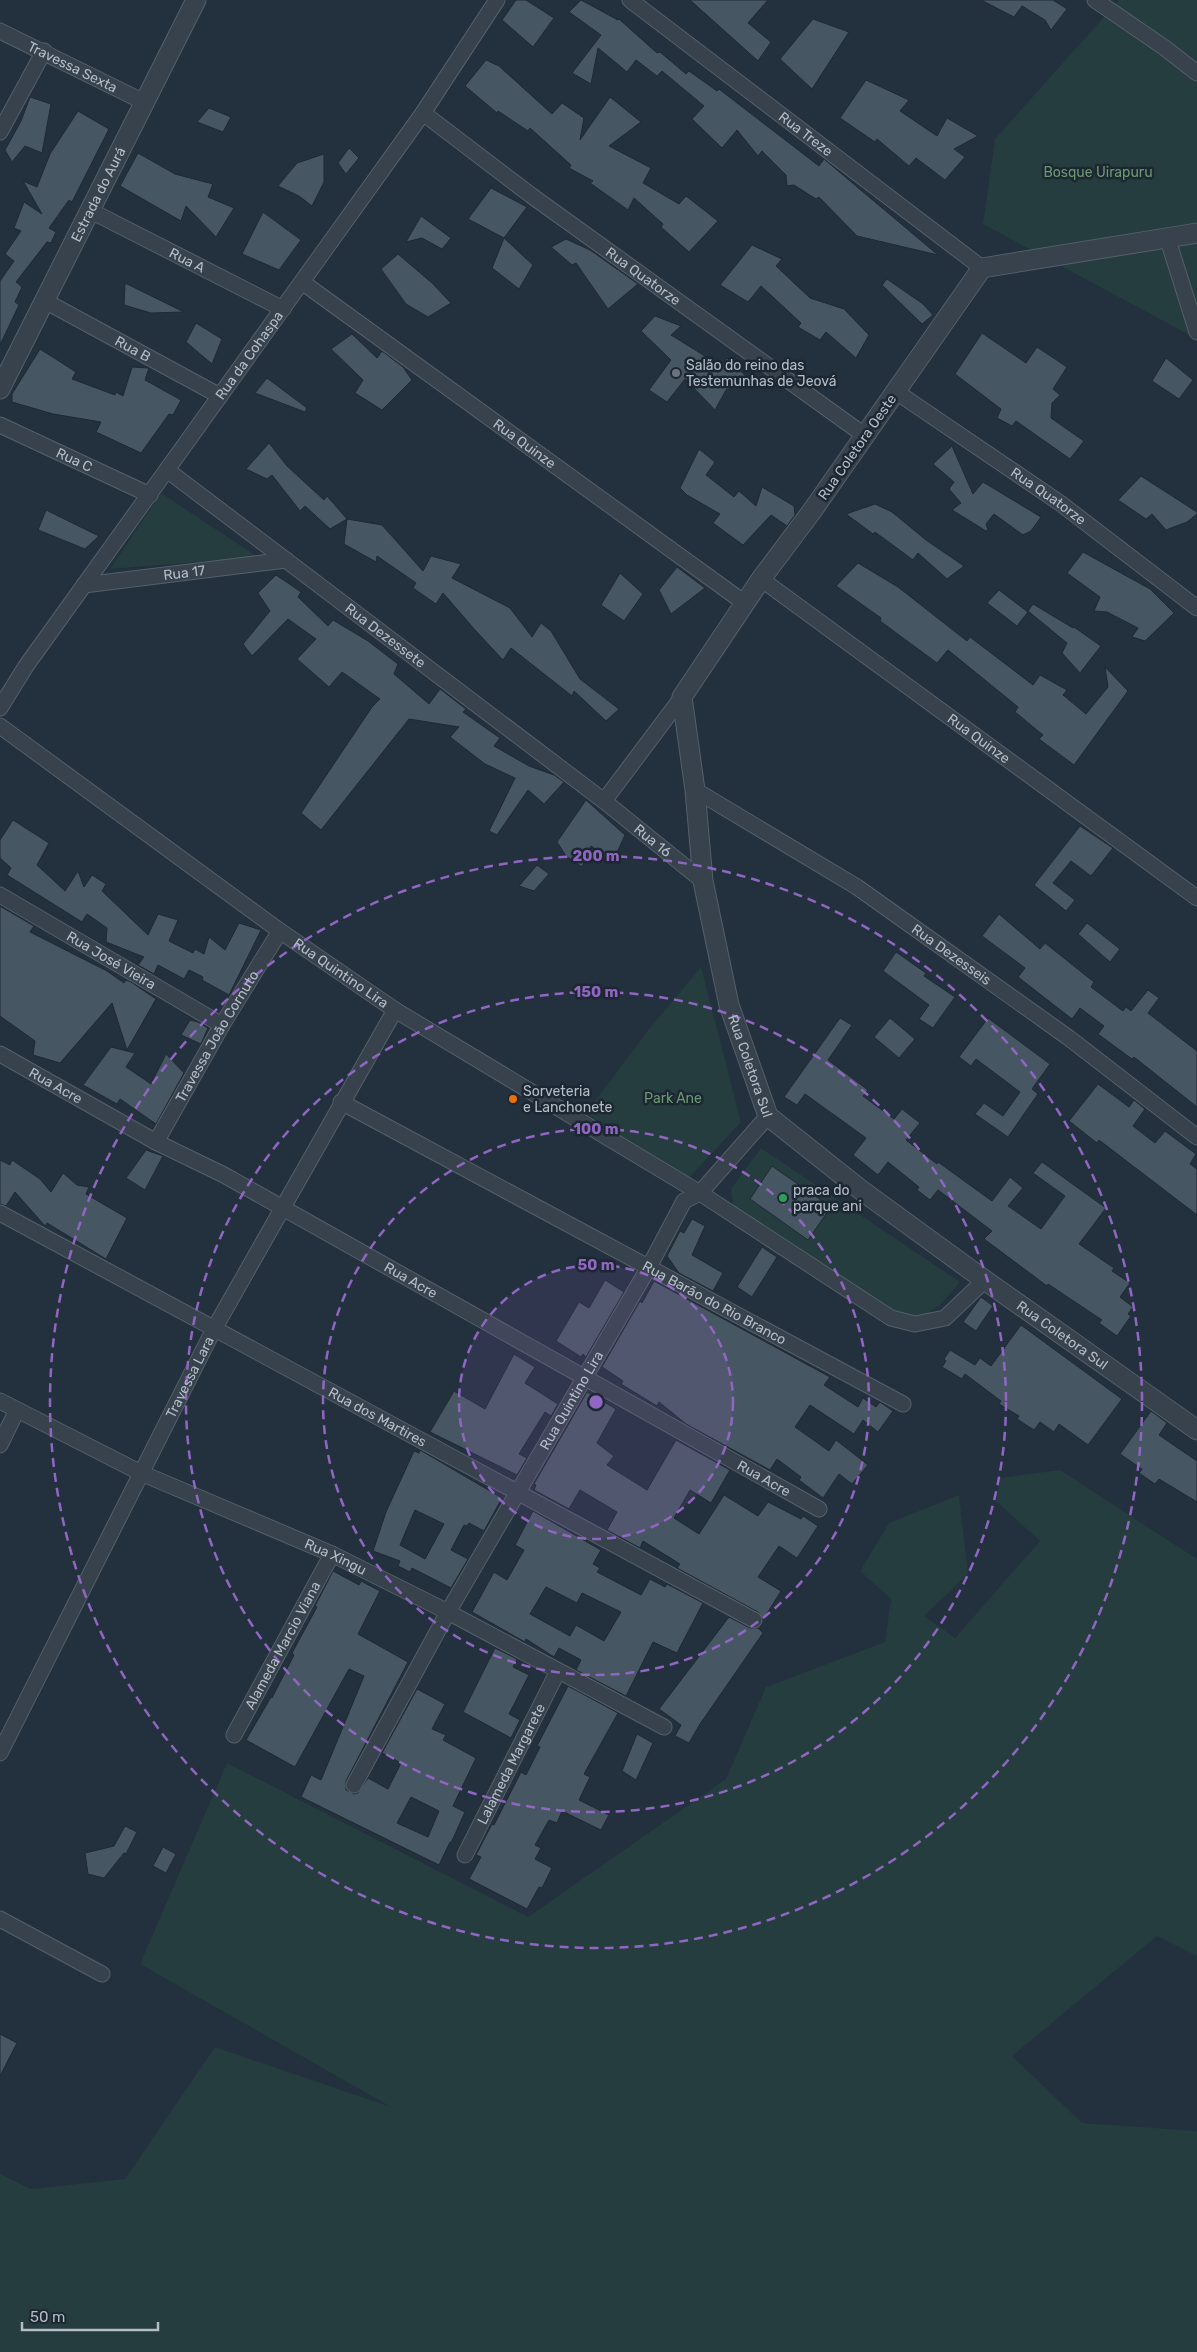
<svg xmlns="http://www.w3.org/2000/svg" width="1197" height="2352" font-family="Rubik,sans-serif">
<rect width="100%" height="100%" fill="#23303d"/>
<path fill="#253d3e" d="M1119,0h78v339l-214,-115 12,-85z
M161,493l97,64 -148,12z
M701,967l40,155 -55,59 -100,-68 63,-84z
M761,1148l199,134 -19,22 -18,13 -23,-3 -167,-109 -2,-16z
M1060,1470l137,89v397l-40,-20 -145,120 70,67 115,8v221h-1197v-178l31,15 94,-10 90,-132 176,60 -251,-143 87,-201 301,154 198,-138 40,-92 119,-45 6,-43 -31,-28 29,-48 70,-28 9,79 -44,42 31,22 85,-97 -44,-40 4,-23z"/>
<path fill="#475663" stroke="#1e2934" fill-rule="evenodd" d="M516,0h10l28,18 -21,29 -31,-27z
M581,0l37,20 1,-1 38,34 3,-1 26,22 3,-3 28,20 2,-2 100,77 5,-7 114,96 -81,-19 -38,-39 -3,2 -22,-14 -7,1 -1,-11 -24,-24 -4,5 -21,-26 -15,18 -30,-29 12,-13 -42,-35 -5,5 -21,-16 -9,12 -29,-24 -7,36 -19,-11 29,-38 -32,-23z
M690,0h78l-20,23 23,19 -13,19z
M981,0h72l14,9 -16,21 -6,-10 -23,-14 -8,11z
M813,19l36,13 -37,57 -32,-30z
M486,60l13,6 53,48 10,-11 22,15 -4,22 30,-43 31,25 -32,24 42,22 -8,15 36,21 7,-8 32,25 -29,31 -28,-25 2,-3 -29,-26 -6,12 -38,-27 3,-2 -24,-13 2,-3 -41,-37 -2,3 -30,-20 -1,2 -32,-27z
M866,80l43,20 -9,11 37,25 10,-18 31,18 -24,13 11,8 -20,23 -29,-22 -7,8 -32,-27 -2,3 -35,-24z
M30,97l21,7 -9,49 -17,-7 -13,16 -7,-12 16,-29z
M209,108l22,9 -8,15 -26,-10z
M78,111l31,18 -37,73 -3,-2 -20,28 7,4 -5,11 -4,-1 -31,40 6,5 -7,15 4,3 -19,40v-64l14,-20 -9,-7 16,-23 -7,-3 10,-26 18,12 -19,-33 14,6 13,-33z
M349,148l10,10 -13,16 -8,-11z
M138,153l37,21 38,10 -5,13 26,11 -18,29 -30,-31 -5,15 -61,-35z
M324,154v28l-12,24 -13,-10 -21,-10 19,-23z
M491,188l36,19 -23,31 -36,-19z
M263,212l38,28 -22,30 -37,-16z
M421,216l30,22 -9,11 -20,-11 -16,4z
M504,238l29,27 -14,24 -27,-21z
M566,239l24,11 48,34 -30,25 -32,-46 -4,2 -21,-18z
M752,245l30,14 -6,7 34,32 34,11 25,26 -13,23 -30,-26 -6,8 -22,-13 3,-4 -40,-37 -13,16 -28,-17z
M398,254l34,29 19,20 -23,14 -22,-13 -25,-35z
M887,279l36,25 10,11 -11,9 -40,-39z
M125,283l59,29 -33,1 -27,-8z
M655,316l26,10 -10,9 50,31 6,-8 25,24 -26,8 -11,20 -30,-31 -18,23 -18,-12 22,-30 -30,-29z
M196,323l26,16 -10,25 -26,-22z
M982,333l44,30 11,-16 30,20 -14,22 7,6 -8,8 -1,15 33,23 -14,18 -54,-38 -4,5 -15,-8 4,-9 -46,-35z
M352,334l25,24 5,-7 21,16 9,13 -30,30 -27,-17 8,-13 -32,-31z
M40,349l36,23 -4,7 43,16 1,-3 7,4 9,-29 17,1 -4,12 36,20 -8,15 -4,-1 -28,39 -45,-21 5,-10 -48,-8 -41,-12v-8z
M1166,358l27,22 -14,19 -27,-18z
M267,378l40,30 -2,4 -50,-19z
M269,443l18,23 37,34 3,-4 20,23 -17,10 -25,-23 -5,5 -28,-36 -5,4 -21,-10z
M952,446l21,48 10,-12 58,35 -10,14 -8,4 -29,-21 -8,10 2,6 -2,1 -34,-21 9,-7 -12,-14 5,-7 -21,-18z
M699,449l16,13 -9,13 28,22 5,-6 17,15 6,-19 32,19 1,9 -8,11 -16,-11 -28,30 -30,-22 7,-9 -33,-19 -7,-7z
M1141,476l56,36v2l-10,8 -21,8 -14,-16 -6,5 -28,-19z
M875,504l17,8 34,28 38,26 -17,13 -29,-26 -5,7 -38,-28 -2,2 -27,-20z
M46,510l53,26 -14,13 -47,-19z
M347,519l35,6 41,46 8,-15 30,8 -9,14 58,30 22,29 9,-14 10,8 29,48 39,30 -13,12 -32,-30 -2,5 -61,-48 -8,12 -28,-30 -32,-37 -7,11 -23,-16 3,-5 -39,-27 -1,6 -32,-18z
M1083,552l67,37 24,24 -29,28 -13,-4 6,-9 -31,-16 -13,-1 6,-14 -33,-24z
M858,563l40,24 69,54 3,-4 63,48 7,-10 27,15 -4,5 23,19 22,-27 -3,-20 23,24 -54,74 -35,-26 4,-4 -28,-23 3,-5 -70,-57 -11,13 -57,-42 1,-3 -45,-32z
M677,567l28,21 -34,26 -12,-24z
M620,573l23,21 -19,27 -23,-16z
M276,575l25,17 -3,5 30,29 5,-6 35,21 30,23 -4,10 35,30 11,-15 26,20 -3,3 37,26 -6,8 35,20 25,9 10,7 -20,22 -16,-14 -31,45 -8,-4 26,-53 -30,-14 -35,-27 9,-10 -50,-8 -88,111 -20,-17 71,-106 8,-8 -38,-27 -13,15 -32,-28 19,-20 -28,-20 -36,37 -9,-12 27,-33 -12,-18z
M999,590l29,22 -11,14 -30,-23z
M1033,604l40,24 1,-1 27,19 -21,27 -18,-20 5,-10 -39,-32z
M586,800l39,35 -12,26 -22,-15 -9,21 -16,-11 -9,-14z
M13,820l36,23 -12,22 28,26 13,-20 6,16 8,-12 14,9 -4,7 46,44 10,-21 20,6 -9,21 24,12 2,-4 9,5 5,-17 16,13 14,-27 22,7 -32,65 -27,-15 1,-3 -14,-7 -5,9 -26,-14 -4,9 -16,-9 6,-8 -38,-15 1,-14 -20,-14 -5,8 -75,-47 4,-7 -11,-10v-18z
M1080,826l33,22 -22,28 -20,-15 -18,22 22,17 -9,11 -32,-26z
M537,865l12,9 -15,17 -15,-5z
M0,906l34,20 -4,6 77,39 17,12 2,-3 5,2 25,17 -29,51 -15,-47 -52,60 -27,-8 2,-14 -35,-25z
M999,914l41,35 5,-6 49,39 -3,5 32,24 3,-4 5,4 17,-21 11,8 -11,15 49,38v56l-63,-50 -2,2 -34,-25 6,-8 -24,-18 -8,11 -54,-42 7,-9 -43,-32z
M1087,923l33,26 -10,13 -32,-28z
M896,952l30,21 -2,3 31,21 -22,31 -14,-9 10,-14 -46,-34z
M840,1018l12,7 -24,35 40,30 -5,6 31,23 8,-10 18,14 -14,17 31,24 1,-2 54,39 18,-24 13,11 -15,18 33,23 24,-33 -32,-23 9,-11 64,46 -27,36 35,24 -2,3 18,12 -10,14 13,10 -5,7 3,2 -14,20 -18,-13 3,-3 -54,-36 -1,2 -63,-47 8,-8 -54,-41 -8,10 -13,-10 2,-3 -31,-25 -10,13 -25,-20 13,-17 -61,-44 -8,11 -13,-8z
M890,1018l25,21 -16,19 -25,-21z
M988,1018l62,46 -18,25 6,5 -30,43 -33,-23 9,-11 19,13 17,-24 -44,-33 -5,7 -12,-9z
M190,1020l8,2 10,6 -7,16 -20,-9z
M111,1047l24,6 -9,14 25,17 15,-30 18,19 -28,51 -36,-25 -3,5 -34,-19z
M1098,1084l31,23 5,-7 11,9 -12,17 22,17 10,-12 31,23 -6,10 7,5v46l-98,-75 -2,3 -28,-22z
M146,1150l17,6 -18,34 -19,-12z
M0,1160l10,5 2,-5 28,19 11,13 12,-19 14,12 12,2 -3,7 41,24 -21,41 -59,-36 -2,3 -30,-34 -9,14 -6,-2z
M772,1166l59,41 -23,33 -58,-41z
M692,1219l13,7 -13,29 31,18 -10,18 -34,-18 -12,-17 13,-25 4,2z
M762,1247l15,10 -25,40 -15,-10z
M605,1280l19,12 -38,65 -3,-3 -2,3 -25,-16 23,-39 10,6z
M654,1281l176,96 -6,8 34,22 5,-9 13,9 4,-5 13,9 -15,21 -15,-12 -9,14 -44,-29 -15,22 34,24 7,-11 32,25 -16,19 -13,-10 -16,24 -24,-18 2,-3 -24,-18 -7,11 -84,-46 -27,-22 -2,4 -36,-22 2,-3 -21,-14 38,-66 2,2z
M981,1297l12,9 -17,25 -13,-9z
M1021,1325l101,74 -34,46 -29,-21 -5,8 -14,-10 -6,8 -17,-11 2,-3 -20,-12 2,-3 -36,-27 -3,5 -20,-12 4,-6 -2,-2 6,-9 25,15 5,-7 11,8z
M514,1354l21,13 -10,16 33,21 -7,12 -6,-4 -26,42 8,4 -10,17 -87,-43 24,-41 31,18z
M587,1392l29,17 -19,34 17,13 -7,9 40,25 29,-50 54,30 -19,33 -21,-13 -16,28 25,16 25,-39 34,21 10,-14 33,17 2,-3 15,10 -21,32 -18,-12 -21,31 23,14 -18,29 -5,-8 -81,-44 3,-4 -37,-23 -3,7 -33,-18 10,-18 -37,-22 -11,19 -35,-19 2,-5 -2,-1z
M1151,1411l16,12 -8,12 38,26v41l-38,-23 -4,5 -16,-11 3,-4 -22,-15z
M420,1450l82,48 -18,33 -15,-8 -2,3 -3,-1 -13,25 17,9 -17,29 -39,-20 -2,4 -12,-6 2,-5 -27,-10 13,-39 28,-61 5,2zM415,1510l29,14 -19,35 -25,-14z
M533,1511l68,39 -8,14 7,4 -3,4 44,23 9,-16 15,8 2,-3 36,19 -26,50 -24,-11 -27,54 -50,-26 5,-10 -22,-12 -5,9 -28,-18 -1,3 -53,-30 22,-40 13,8 17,-30 -9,-5zM546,1587l31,16 5,-10 39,19 -17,29 -28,-16 -6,11 -40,-22z
M333,1571l26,14 2,-4 19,10 -22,43 50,28 -62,119v9l8,4 4,-1 10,-15 20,11 13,-26 -19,-10 35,-64 28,15 -13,25 14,6 -3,5 33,18 -23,48 12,6 -14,31 -1,-1 -11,23 -138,-68 10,-22 10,5 43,-104 -15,-7 -54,98 -49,-27 25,-43 1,1 22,-43 -2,-2 25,-46 -2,-1zM411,1797l28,14 -11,26 -31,-14z
M729,1617l21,11h8l5,5 -63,91 -11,19 -14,-7 6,-11 -22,-16z
M495,1648l22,11 -4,8 16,8 -20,39 11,6 -9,18 -48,-26z
M568,1686l50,27 -34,61 6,3 -11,23 30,15 -8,15 -39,-19 -5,12 -8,-3 -14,25 6,3 -6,11 17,9 -10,20 -3,-1 -12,22 -58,-30 12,-22 -5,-2 16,-31 2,1 27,-53 5,3 14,-28 -3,-1z
M637,1734l16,9 -17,37 -14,-9z
M125,1826l12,6 -11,22 -2,-1 -20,25 -16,-4 -3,-21 29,-7z
M163,1847l13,7 -10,19 -13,-7z
M0,2034l17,9 -17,33z"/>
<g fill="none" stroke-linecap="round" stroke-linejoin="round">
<g stroke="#55606b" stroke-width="17">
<g id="minor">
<path id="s1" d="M630,0l352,268"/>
<path d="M1095,0l70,48 32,25"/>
<path id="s2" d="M0,31l146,72"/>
<path id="s3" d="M423,113l109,83 332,239"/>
<path d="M0,132l44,-81"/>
<path id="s4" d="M91,211l192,98"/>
<path d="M1167,237l30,95"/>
<path id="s5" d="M302,282l444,322"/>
<path id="s6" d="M45,301l175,95"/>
<path id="s7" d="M895,391l165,112 137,105"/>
<path id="s8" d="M0,425l150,70"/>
<path id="s9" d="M167,470l437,331 99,80"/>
<path id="s10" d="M761,579l436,319"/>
<path id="s11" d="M84,585l202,-25"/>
<path id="s12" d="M0,708l26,-42 397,-553 74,-113"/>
<path id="s13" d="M0,726l280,205 115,79 305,183 191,125 24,6 30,-6 40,-38"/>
<path id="s14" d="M695,790l162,97 212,151 128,99"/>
<path d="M604,801l78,-104"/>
<path id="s15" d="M0,895l222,130"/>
<path id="s16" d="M0,1054l156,88 68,33 595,334"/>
<path id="s17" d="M341,1102l562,302"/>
<path id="s18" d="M156,1142l66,-117 58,-94"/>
<path id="s19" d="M0,1213l754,407"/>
<path id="s20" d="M0,1401l141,72 191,81 116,58 216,115"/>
<path d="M0,1445l17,-35"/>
<path id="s21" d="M234,1735l98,-181"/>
<path id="s22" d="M0,1753l214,-424 181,-319"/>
<path id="s23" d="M354,1785l94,-173 201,-345 35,-66 16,-8 68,-77"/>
<path id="s24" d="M465,1855l93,-184"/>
<path d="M0,1919l102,55"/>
</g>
</g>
<g stroke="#55606b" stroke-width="21">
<g id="tertiary">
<path id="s25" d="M1197,233l-215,35 -170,243 -51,68 -79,118 13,93 8,91 26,124 39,111 93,74 118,86 218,154"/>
<path id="s26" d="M0,389l196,-389"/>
</g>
</g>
<use href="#minor" stroke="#37424d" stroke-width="15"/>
<use href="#tertiary" stroke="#37424d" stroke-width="19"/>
</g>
<circle cx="596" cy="1402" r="137" fill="#9166c3" fill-opacity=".12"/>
<g fill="none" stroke="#9166c3" stroke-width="2.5" stroke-dasharray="9 6">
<circle cx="596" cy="1402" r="137"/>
<circle cx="596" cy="1402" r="273"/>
<circle cx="596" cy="1402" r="410"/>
<circle cx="596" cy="1402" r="546"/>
</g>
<circle fill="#6b7280" stroke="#1c2732" stroke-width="2" cx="676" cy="373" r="5"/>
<circle fill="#e8710a" stroke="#1c2732" stroke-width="2" cx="513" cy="1099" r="5"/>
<circle fill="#2e9e5b" stroke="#1c2732" stroke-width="2" cx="783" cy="1198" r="5"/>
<g text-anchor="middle" stroke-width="5" stroke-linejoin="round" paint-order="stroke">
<g font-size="14" fill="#b3bdc8" stroke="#1c2732">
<text dy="5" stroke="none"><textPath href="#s2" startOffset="81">Travessa Sexta</textPath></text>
<text dy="5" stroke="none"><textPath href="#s1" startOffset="221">Rua Treze</textPath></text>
<text dy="5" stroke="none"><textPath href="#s26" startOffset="218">Estrada do Aurá</textPath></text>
<text dy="5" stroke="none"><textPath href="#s4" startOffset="108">Rua A</textPath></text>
<text dy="5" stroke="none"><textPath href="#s3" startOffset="274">Rua Quatorze</textPath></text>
<text dy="5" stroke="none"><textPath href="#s6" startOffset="100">Rua B</textPath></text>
<text dy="5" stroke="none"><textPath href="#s12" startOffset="432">Rua da Cohaspa</textPath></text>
<text dy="5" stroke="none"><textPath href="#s5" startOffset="275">Rua Quinze</textPath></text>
<text transform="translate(857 447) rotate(-55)" y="5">Rua Coletora Oeste</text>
<text dy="5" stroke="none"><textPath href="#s8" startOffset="82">Rua C</textPath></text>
<text dy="5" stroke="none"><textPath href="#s7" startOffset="186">Rua Quatorze</textPath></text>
<text dy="5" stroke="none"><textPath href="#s11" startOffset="101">Rua 17</textPath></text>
<text dy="5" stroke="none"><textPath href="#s9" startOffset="274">Rua Dezessete</textPath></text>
<text dy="5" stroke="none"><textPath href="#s10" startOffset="270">Rua Quinze</textPath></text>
<text dy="5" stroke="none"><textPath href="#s9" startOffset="611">Rua 16</textPath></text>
<text dy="5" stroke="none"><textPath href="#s14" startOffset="305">Rua Dezesseis</textPath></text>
<text dy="5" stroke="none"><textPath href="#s15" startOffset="129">Rua José Vieira</textPath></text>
<text dy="5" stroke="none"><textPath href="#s13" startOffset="421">Rua Quintino Lira</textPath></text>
<text dy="5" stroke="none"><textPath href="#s18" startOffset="122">Travessa João Cornuto</textPath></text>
<text dy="5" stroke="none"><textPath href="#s25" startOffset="1118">Rua Coletora Sul</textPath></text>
<text dy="5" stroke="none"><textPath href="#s16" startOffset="64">Rua Acre</textPath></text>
<text dy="5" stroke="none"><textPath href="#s16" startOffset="469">Rua Acre</textPath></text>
<text dy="5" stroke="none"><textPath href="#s17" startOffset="424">Rua Barão do Rio Branco</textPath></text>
<text dy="5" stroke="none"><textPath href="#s25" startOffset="1538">Rua Coletora Sul</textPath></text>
<text dy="5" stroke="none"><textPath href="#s22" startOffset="421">Travessa Lara</textPath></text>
<text dy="5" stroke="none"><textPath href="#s23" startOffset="442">Rua Quintino Lira</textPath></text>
<text dy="5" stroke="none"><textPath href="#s19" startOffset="429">Rua dos Martires</textPath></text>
<text dy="5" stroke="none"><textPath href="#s16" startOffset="874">Rua Acre</textPath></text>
<text dy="5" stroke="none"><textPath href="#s20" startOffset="370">Rua Xingu</textPath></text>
<text dy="5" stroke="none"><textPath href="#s21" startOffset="102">Alameda Marcio Viana</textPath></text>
<text dy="5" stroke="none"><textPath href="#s24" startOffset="102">Lalameda Margarete</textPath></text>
</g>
<g font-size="14" fill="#6a9971" stroke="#1c2732">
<text x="1098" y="177">Bosque Uirapuru</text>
<text x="673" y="1103">Park Ane</text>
</g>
<g font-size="14" fill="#b3bdc8" stroke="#1c2732" text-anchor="start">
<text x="686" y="370">Salão do reino das<tspan x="686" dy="16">Testemunhas de Jeová</tspan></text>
<text x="523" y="1096">Sorveteria<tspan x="523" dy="16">e Lanchonete</tspan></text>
<text x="793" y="1195">praca do<tspan x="793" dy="16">parque ani</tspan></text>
</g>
</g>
<circle cx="596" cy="1402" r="8" fill="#9166c3" stroke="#1c2732" stroke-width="2.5"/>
<g font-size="15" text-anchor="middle" font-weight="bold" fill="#9166c3" stroke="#1c2732" stroke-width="5" stroke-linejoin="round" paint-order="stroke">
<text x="596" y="861">200 m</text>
<text x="596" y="997">150 m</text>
<text x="596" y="1134">100 m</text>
<text x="596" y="1270">50 m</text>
</g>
<path d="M22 2322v8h136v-8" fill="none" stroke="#b3bdc8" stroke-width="2.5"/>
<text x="30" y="2322" font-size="15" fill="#b3bdc8" stroke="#1c2732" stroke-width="4" paint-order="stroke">50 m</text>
</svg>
